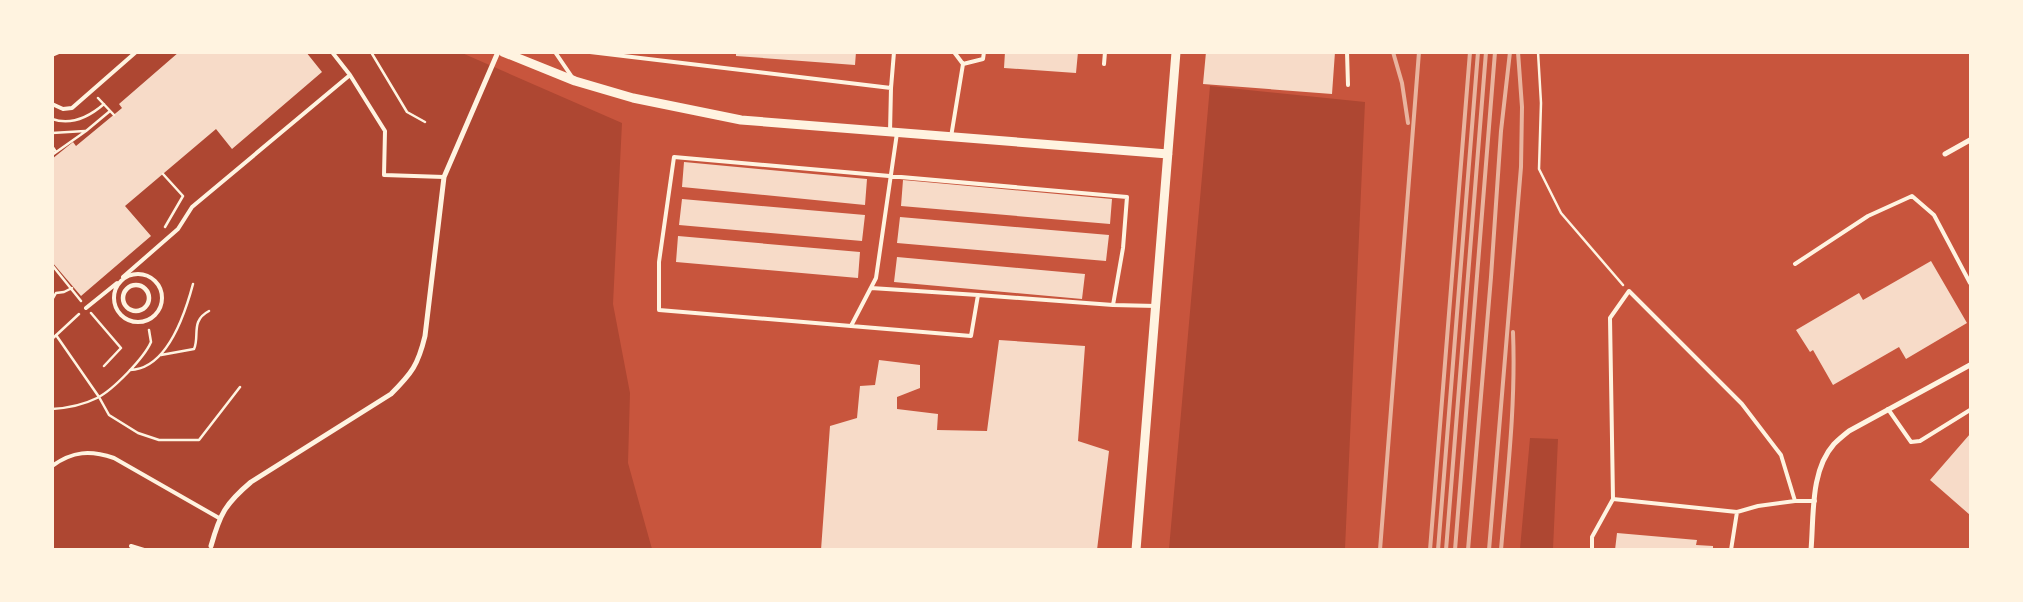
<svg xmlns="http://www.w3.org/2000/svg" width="2023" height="602" font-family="'Space Grotesk',sans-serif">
<rect width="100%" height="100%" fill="#c8553d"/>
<path fill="#ae4732" d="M53,53h409l160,70 -9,181 17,89 -2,70 24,86h-599z
M1210,86l155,16 -20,447h-176z
M1530,438l28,1 -5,110h-33z"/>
<path fill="#f7dbc8" d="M179,52h127l16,20 -90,77 -16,-20 -91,77 26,30 -70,60 -29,-34v-103l21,-17 3,4 46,-38 -3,-4z
M736,52h120l-1,13 -119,-9z
M1005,52h73l-2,21 -72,-5z
M1206,52h129l-3,42 -129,-10z
M684,162l183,17 -2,26 -183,-18z
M903,180l209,19 -2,25 -209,-18z
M682,199l183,16 -3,26 -183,-16z
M900,217l209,18 -3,26 -209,-18z
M678,236l182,16 -2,26 -182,-16z
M897,257l188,17 -3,25 -188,-17z
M1931,261l36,62 -61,36 -7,-12 -66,38 -20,-35 -3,2 -14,-22 63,-37 4,7z
M999,340l86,6 -7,95 31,10 -12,99h-276l9,-124 27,-8 3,-32 15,-1 4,-25 41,5v23l-23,9v12l41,5 -1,16 50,1z
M1970,434v81l-40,-35z
M1617,533l80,7 -1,5 17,1v4h-98z"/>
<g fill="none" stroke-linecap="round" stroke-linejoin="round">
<path stroke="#fff3e0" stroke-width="2.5" d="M371,52l36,60 18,10
M1538,52l3,51 -2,66 22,44 62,72
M98,98l16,17
M52,119c20,7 37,-2 52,-15
M52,133l33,-2
M52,146l4,6
M52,155l34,-24 24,-20
M163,174l20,22
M165,227l18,-31
M52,265l29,36
M52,300l4,-7 8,-1 8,-4
M91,313l30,35 -17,18
M56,335l43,62 10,18 29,18 21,7h40l41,-53
M52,339l27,-25
M161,355l33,-6c6,-13 -4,-28 15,-38
M130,370c37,-1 55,-56 63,-86
M52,409c16,-1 31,-4 45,-11 16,-8 47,-40 54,-56l-2,-12"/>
<path stroke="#fff3e0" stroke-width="4" d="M332,52l18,23 35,56 -1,44 60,2
M555,52l17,25
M590,52l301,36 -1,44
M1347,52l1,33
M52,55l7,-3
M963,64l20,-5 1,-7
M1104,64l1,-12
M891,88l3,-36
M52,104l11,5 9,-1 64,-56
M951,137l12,-73 -9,-12
M1795,264l73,-48 44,-20 22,19 36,68
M114 298a24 24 0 1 1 48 0a24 24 0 1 1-48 0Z
M123,277l55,-48 14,-22 158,-132
M871,288l107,7
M1113,305l43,1
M86,308l31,-25
M851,326l-192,-16v-48l15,-105 453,40 -4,51 -10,57 -135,-10 -7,41 -120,-10 25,-48 21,-145
M1888,409l23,33 9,-1 50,-31
M52,466c21,-15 38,-16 62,-8l105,60
M1613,499l-3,-181 19,-27 113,113 39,51 14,46
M131,546l13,4
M1592,550v-13l21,-38 124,13 21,-6 37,-5h20
M1731,550l6,-38"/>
<path stroke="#fff3e0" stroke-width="4.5" d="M123 298a13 13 0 1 1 26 0a13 13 0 1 1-26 0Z"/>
<path stroke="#fff3e0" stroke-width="5" d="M1945,154l25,-14
M211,546c9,-32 14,-42 40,-64l140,-88c21,-21 27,-29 34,-58l19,-159 54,-125
M1811,550c3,-35 -1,-79 23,-106 5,-5 10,-9 15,-13l121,-66"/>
<path stroke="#fff3e0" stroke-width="9" d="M503,52l72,29 58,17 108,22 427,34
M1136,550l40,-498"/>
<path stroke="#e9b49f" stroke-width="4" d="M1393,52l9,31 6,40
M1380,550l39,-498
M1430,550l40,-498
M1438,550l40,-498
M1446,550l40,-498
M1455,550l40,-498
M1468,550l23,-273 10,-146 9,-79
M1489,550l32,-383 1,-60 -4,-55
M1501,550c6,-72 15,-145 12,-218"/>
</g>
<rect width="2023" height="602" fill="none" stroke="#fff3e0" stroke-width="108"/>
</svg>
